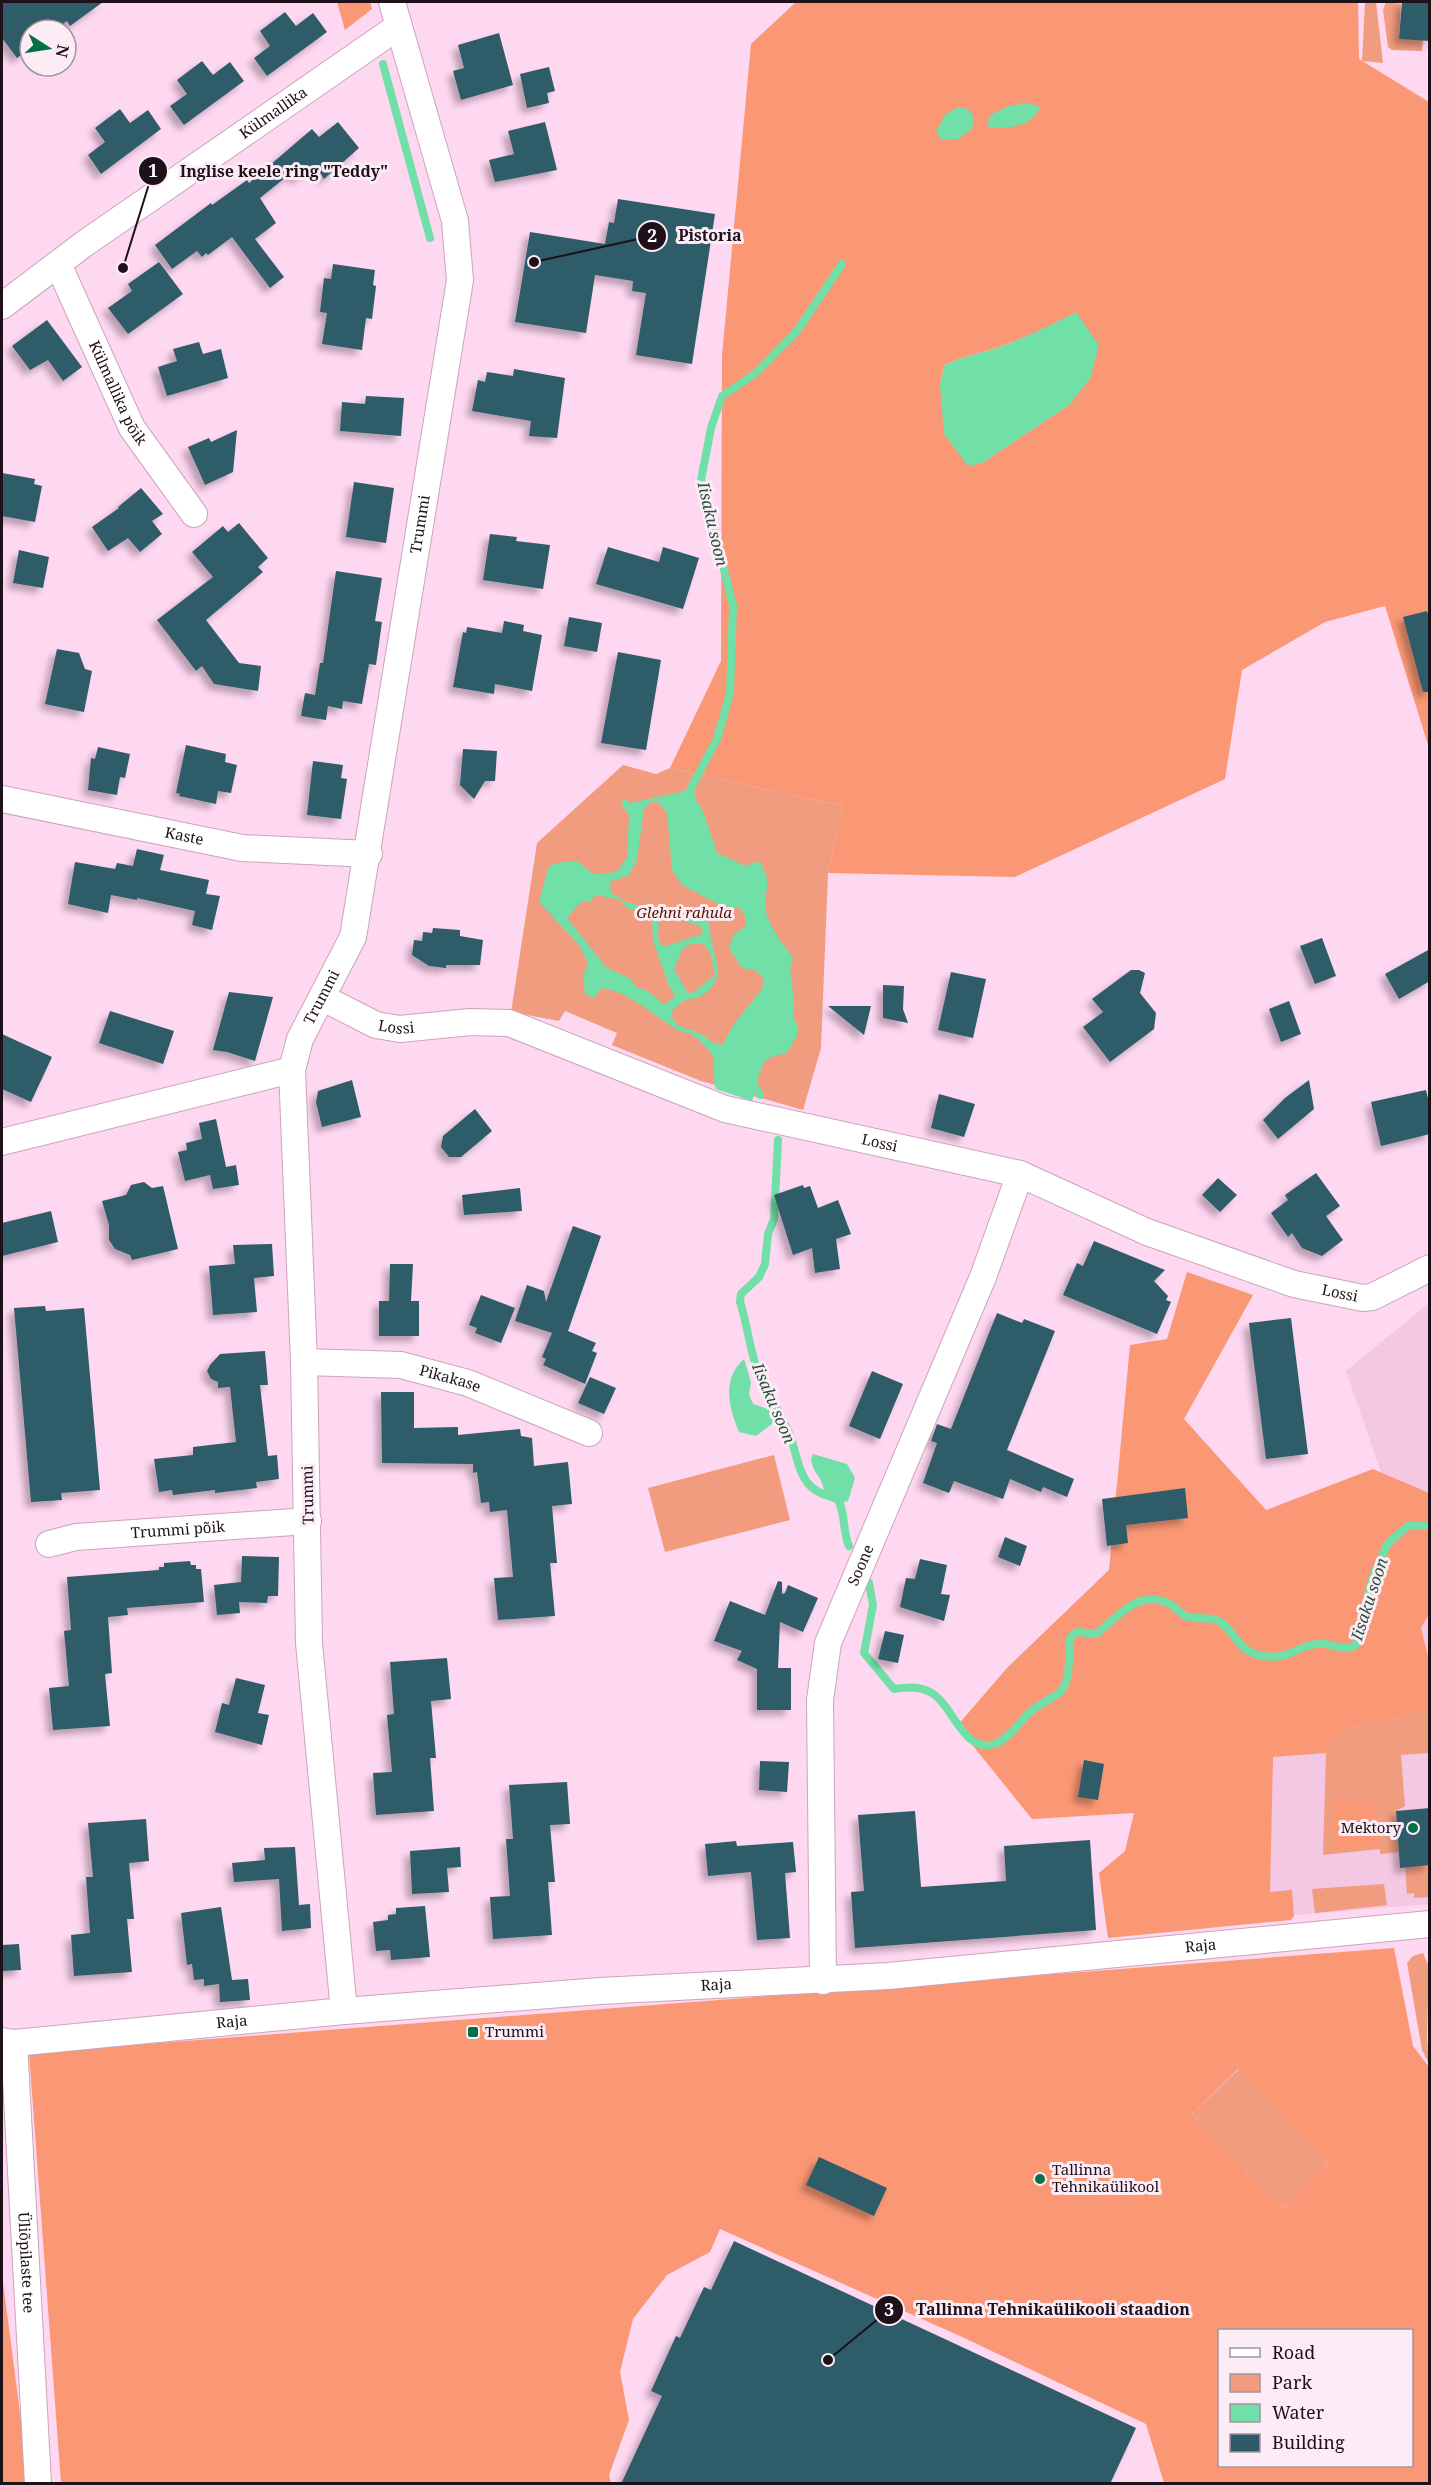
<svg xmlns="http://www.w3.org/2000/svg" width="1431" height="2485" font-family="'Noto Serif',serif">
<defs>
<filter id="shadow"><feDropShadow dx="-5.5" dy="5.5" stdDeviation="3" flood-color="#0004"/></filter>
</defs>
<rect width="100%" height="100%" fill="#fed7f0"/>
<path fill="#f4c7e3" d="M1429,1303v601l-144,12 -18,-23 2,-143 144,-185 -67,-194z"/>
<path fill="#f19c7e" d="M1365,2h11l7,61 -21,-2z
M1386,2l15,2 -2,35 24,1 -1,11 -30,-1 -4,-3 -5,-37z
M623,765l33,9 14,-6 173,38 -15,67 -7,175 -18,62 -102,-29 -89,-36 5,-12 -52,-22 -6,10 -48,-9 26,-169z
M774,1455l16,65 -125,32 -17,-64z
M1429,1709v44l-28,2 4,51 -9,5 3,41 -19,2v-5l-57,6 3,-102 22,-26 45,-7z
M1429,1865v32l-15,1v-5l-7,1 -2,-27z
M1384,1884l3,21 -72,8 -3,-24z
M1423,1953l6,14 -2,71 2,26 -7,-14 -15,-87 6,-7z
M1239,2069l90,94 -46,45 -91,-94z"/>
<path fill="#fa9774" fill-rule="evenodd" d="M337,2h33l2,7 -27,21z
M796,2h562l1,57 70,43v646l-44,-142 -60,16 -83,48 -17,109 -210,98 -187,-4 15,-67 -173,-38 51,-107 1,-305 29,-312zM1076,313l-7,92 -87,58 -42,-78 4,-19c12,-7 22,-9 35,-13 33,-8 67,-25 97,-40z
M1187,1272l66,23 -69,124 82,91 107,-41 56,24v121l-8,14 8,33v48l-36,11 -45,7 -22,26 -53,4 -3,135 22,-2 2,26 -3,4 -183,18 -9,-65 26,-22 9,-38 -102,6 -75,-93 50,-58 102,-98 21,-225 37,-6z
M1334,1799l41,7 5,40 -47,4z
M1394,1948l19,98 16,21v416h-265l-18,-59 -186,-88 -240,-107 -10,23 -43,23 -34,44 -13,53 9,48 -20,55 2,8h-550l-32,-430zM1238,2069l91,94 -46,45 -91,-94zM1220,2330h192v136h-192z
M2,2274l27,209h-27z"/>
<path fill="#71dfa8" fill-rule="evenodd" d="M1028,103l12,4c-8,21 -34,22 -52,20l1,-11 19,-10z
M958,107l10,2 6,8 -2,12 -14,10 -17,1 -5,-9 9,-16z
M1076,312l23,33 -9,34 -21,26 -87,58 -14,3 -24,-32 -4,-49 4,-19c12,-7 22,-9 35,-13 32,-8 68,-26 97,-41z
M690,790l13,21 14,42 29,13 13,-5c17,28 2,28 7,51 4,16 18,33 27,46l-3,11 4,33 -1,15 5,9 -1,10 -11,18c-31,1 -25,24 -34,47l-36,-12c-5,-13 0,-28 -5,-36 -3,-4 -15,-16 -20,-19 -4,-2 -9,-1 -13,-4 -26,-14 -45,-37 -76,-42l-8,10 -9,-4 -2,-18 5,-12 -8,-18 -41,-44 9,-34 7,-5 22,-2 16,13 24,-2 10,-15 2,-42 -8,-12 4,-4 5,4zM651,802h7l9,11 5,57 10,15 40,21 18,2 5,8 1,10 -13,9 -4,13 13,20 12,2 10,8 -2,11 -28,35 -12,21c-11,-2 -13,-6 -21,-11 -12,-7 -27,-4 -30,-22 4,-4 9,-9 15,-12 4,-2 9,-1 13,-3 35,-18 9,-46 11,-71l-5,-7 -77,-16 -17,-10 -1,-11 19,-7 8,-15 7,-51zM595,895l26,5 7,9 20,3 4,5 1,24 16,45 6,10 -8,7h-5l-14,-12 -12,-4 -5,-8 -25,-12 -39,-49 14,-16h10zM663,914l37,12 3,4 -2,5c-15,3 -25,10 -40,11l-3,-10 1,-20zM692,944h12l6,8 5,23 -21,17 -6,1 -14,-24 9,-21z
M744,1359l7,23 -2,12 4,10 18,6 4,7 -3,7 -16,12 -17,-4c-10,-24 -18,-53 5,-73z
M813,1454l34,10 8,14 -7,23 -10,3 -13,-6c-2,-24 -10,-20 -14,-38z"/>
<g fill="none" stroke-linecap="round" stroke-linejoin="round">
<path stroke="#71dfa8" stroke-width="8" d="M383,64l47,174
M692,798l-2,-8 27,-51 13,-46 3,-88 -32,-125 10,-52 11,-32 34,-23 41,-42 45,-67
M752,1082l8,13
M778,1140l-4,79 -6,15 -3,30 -6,13 -18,17 -1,8c7,21 9,43 16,64 8,23 23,44 33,67 12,30 7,58 48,65 9,14 5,32 12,48
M869,1583l4,22 -9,48 30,36c13,-2 25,-3 36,3 23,11 32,62 65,52 12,-4 25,-22 34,-31 9,-9 22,-13 31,-21 12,-12 8,-39 10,-54l7,-6 19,2c22,-16 38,-43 70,-32 9,3 13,12 22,15 12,3 24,-2 35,7 17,15 15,28 41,32 24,4 32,-9 52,-12 13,-3 26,9 40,1l17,-69 15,-33 20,-17h22"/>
</g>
<path fill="#2f5b68" filter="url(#shadow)" d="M2,2h101l-33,24 -3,-5 -12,9h-25v18l-13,10 -15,-20z
M1402,2h28v39l-31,-2z
M285,12l11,14 17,-13 14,19 -60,44 -13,-18 16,-12 -10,-15z
M499,33l14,52 -52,15 -8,-29 11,-3 -6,-23z
M202,61l11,14 17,-13 14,19 -60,44 -14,-19 17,-12 -10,-14z
M549,67l6,24 -8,2 2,10 -22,5 -7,-34z
M120,109l10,14 18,-13 13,19 -60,45 -13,-19 17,-13 -10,-14z
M338,122l21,26 -35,31 -8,-14 -20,14 -5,-6 -31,25 16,25 -21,16 29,38 -14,11 -38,-51 -24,18 -2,-2 -4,4 -5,-6 -25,18 -17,-24 56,-42 1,2 35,-25 2,3 63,-54 7,8z
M545,122l12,48 -62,12 -6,-22 25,-6 -6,-23z
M618,199l97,15 -23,150 -56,-9 10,-62 -14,-2 1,-10 -38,-6 -9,58 -71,-11 15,-90 75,12 4,-22 5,1z
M159,262l24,32 -55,40 -20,-26 24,-17 -4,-7z
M333,264l42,6 -2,15 3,1 -4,33 -6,-1 -4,32 -40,-6 5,-31 -7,-1 4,-34 7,1z
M47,320l35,47 -19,14 -15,-21 -18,10 -18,-24z
M199,342l4,12 18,-5 7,29 -61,18 -9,-29 19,-6 -4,-12z
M514,369l51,9 -8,60 -28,-2 2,-15 -59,-10 6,-31 7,2 2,-10 26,4z
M366,396l38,2 -3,38 -61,-5 2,-29 23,2z
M237,430l-4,42 -28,13 -17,-38 21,-9 2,4z
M2,473l33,6 -1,5 8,2 -7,36 -33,-6z
M354,482l40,6 -8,55 -40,-6z
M141,488l22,26 -11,7 10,13 -22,18 -12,-14 -20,13 -16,-24 27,-19 -1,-1z
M239,523l29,35 -10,9 5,5 -57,48 33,43 22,3 -3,25 -44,-7 -12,-18 -6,5 -39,-51 56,-43 -21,-25 31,-26 5,6z
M490,534l27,3 -1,4 34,4 -7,44 -60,-9z
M608,547l51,15 4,-15 36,11 -16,51 -87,-25z
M19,550l30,7 -6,31 -30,-5z
M336,571l46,7 -7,43 7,1 -6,43 -7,-1 -7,40 -19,-3 -1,8 -14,-3 -2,14 -25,-4 4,-23 10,2 5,-32h3z
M1427,611l3,10v71h-7l-20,-75z
M569,617l33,6 -5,29 -33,-6z
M504,621l20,4 -1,6 19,4 -10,56 -37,-7 -1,10 -41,-7 10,-55 3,1 1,-6 35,6z
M57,649l22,4 6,16 7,2 -8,41 -39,-8z
M618,652l43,8 -15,90 -45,-7z
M186,745l40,9 -1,8 12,3 -6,28 -13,-2 -2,13 -37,-8 1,-2 -4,-1z
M98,747l32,7 -5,24 -5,-1 -3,18 -29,-5 3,-32 4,1z
M463,749l34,2 -2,30h-10l-11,18 -14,-14z
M313,761l30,4 -2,13 6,1 -6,40 -34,-4z
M137,849l27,6 -4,15 49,10 -3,14 14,2 -8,34 -20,-5 3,-14 -58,-13v2l-26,-5 -3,18 -40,-9 7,-42 40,7 2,-6 16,3z
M433,928l27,2v6l23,4 -3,25h-34v3l-17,-2 -17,-11 2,-15 8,1 1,-9 9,1z
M1322,938l14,38 -21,8 -15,-38z
M1430,949v32l-31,18 -14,-25z
M1131,970h8l6,3 -5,20 16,20 -2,16 -44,33 -27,-35 20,-15 -11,-13z
M951,972l35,7 -13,59 -35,-8z
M883,985l21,1 -1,23 5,14 -25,-5z
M229,992l44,5 -18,64 -28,-9 -14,-2z
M1289,1001l12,33 -20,8 -12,-33z
M828,1006h43l-7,29z
M110,1011l64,20 -11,33 -64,-21z
M2,1034l50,23 -21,45 -29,-13z
M352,1080l9,37 -39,10 -6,-25 2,-11z
M1309,1080l5,29 -36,30 -15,-19 22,-22z
M1426,1090l4,17v27l-49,12 -10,-44z
M939,1094l36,10 -11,33 -33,-9z
M475,1109l17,22 -31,26h-12l-8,-10 2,-11z
M216,1119l10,48 10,-2 3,20 -26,4 -3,-14 -25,6 -7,-29 9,-2 -1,-7 16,-4 -3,-16z
M1316,1173l24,33 -14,10 17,24 -21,16 -20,-8 -10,-15 -4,4 -17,-24 17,-13 -3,-5z
M1218,1178l19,17 -17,17 -18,-17z
M144,1182l8,6 11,-2 15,63 -46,11 -2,-5 -15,-6 -6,-9v-15l-7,-24 24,-6 5,-10z
M803,1185l1,3 6,-2 8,22 20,-8 13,34 -15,5 4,30 -25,4 -3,-25 -19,7 -19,-60z
M520,1188l2,23 -58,4 -2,-20z
M51,1211l7,31 -56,14v-33z
M573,1226l28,10 -33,95 28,12 -4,8 5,2 -12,31 -42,-19 3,-6 -4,-2 10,-24 -37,-12 12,-36 17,6 2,11z
M1094,1241l71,29 -11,11 14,15 -2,4 5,2 -14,32 -94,-39 14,-32 6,3z
M272,1244l2,32 -20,2 3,34 -44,3 -4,-49 26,-2 -2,-19z
M390,1264h23l-2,37h8v35h-40v-35h10z
M481,1295l34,13 -14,35 -26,-10 2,-5 -8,-3z
M45,1306l1,5 38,-3 16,182 -39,3 1,7 -31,2 -17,-194z
M997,1313l25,10 2,-4 31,12 -48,119 67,29 -7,18 -24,-10 -2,5 -31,-13 -7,20 -49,-18 -5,12 -26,-10 14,-40 -6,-2 6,-17 14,5z
M1291,1318l17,136 -42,5 -17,-136z
M265,1351l3,34h-8l8,71 9,-1 2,24 -23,3 1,6 -42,5v-3l-42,5 -1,-5 -13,2 -5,-33 39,-4v-8l43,-5 -6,-55 -12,1v-6l-7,-3 -4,-8 3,-6 10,-11z
M872,1371l31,13 -23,55 -31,-13z
M590,1377l26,11 -12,26 -26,-11z
M381,1392h33v36l44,-1v8l62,-6 1,7 11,2 2,28 34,-4 4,42 -20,2 5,57h-7l5,53 -57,4 -4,-42 19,-1 -6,-67 -17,2 -1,-10 -8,1 -4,-31 -4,1v-9l-91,-1z
M1185,1488l3,30 -62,7 2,18 -21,3 -5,-47z
M1005,1537l22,9 -7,20 -22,-9z
M242,1556l37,1 -1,39h-10l-1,7 -28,-1 1,11 -23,2 -3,-30 27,-3z
M920,1559l27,6 -6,29 9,1 -6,26 -44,-14 6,-29 9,1z
M190,1561l1,4h5v4h5l3,33 -77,6 1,7 -20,2 4,56 -7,1 5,52 -57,4 -4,-42 20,-2 -5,-55 7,-1 -4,-53 92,-7v-3h5v-4z
M778,1581l4,1v12l3,-1 3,-8 30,13 -15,34 -23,-10 -2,46h13v42h-34v-41l-20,-9 5,-9 -28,-10 16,-40 35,14z
M885,1631l19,4 -6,28 -20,-4z
M447,1658l4,41 -20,2 5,57h-6l4,53 -58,4 -3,-42 19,-1 -5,-57 7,-1 -4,-52z
M236,1678l29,7 -7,28 11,2 -7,30 -47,-13 7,-29 7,2z
M1084,1760l20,4 -6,36 -20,-3z
M760,1761l29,1 -2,30 -28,-2z
M567,1782l3,42 -20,1 5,57h-7l4,53 -59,4 -3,-42 20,-1 -4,-57h7l-4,-54z
M1430,1808v57l-30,3 -4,-57z
M915,1811l6,76 85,-6 -2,-35 86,-6 6,90 -241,18 -4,-56 13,-1 -6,-76z
M146,1819l3,42 -20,2 5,56h-7l5,53 -58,4 -3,-41 19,-2 -4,-56h7l-5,-54z
M736,1841l1,5 56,-4 3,30 -11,1 5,65 -33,2 -6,-68 -43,4 -3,-32z
M295,1847l4,58 11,-1 1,24 -29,3 -3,-52 -45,3 -2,-19 33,-3 -1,-12z
M460,1847l1,20 -14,1 2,24 -37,2 -2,-43z
M425,1906l5,51 -39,3 -1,-10 -14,1 -3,-29 15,-2v-5l8,-1v-6z
M221,1907l11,73 16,-1 2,21 -30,2 -1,-18 -15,2v-7l-10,1 -2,-16 -5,1 -6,-52z
M19,1944l2,26 -19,1v-26z
M819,2157l68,31 -13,28 -68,-31z
M734,2241l402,187 -26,56h-489l41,-88 -11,-5 25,-55 4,2 24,-51 7,3z"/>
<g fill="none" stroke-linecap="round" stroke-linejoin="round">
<g stroke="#caa5bd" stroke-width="28">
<g id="minor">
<path id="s1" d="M58,264l74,164 62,86"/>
<path id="s2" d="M2,306l82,-62 315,-218"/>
<path id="s3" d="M2,799l240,49 127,6"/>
<path id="s4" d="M323,998l53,27 24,4 70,-7 39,1 216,86 295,65 127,58 147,52 69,14 9,-1 58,-29"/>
<path d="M2,1142l290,-72"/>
<path id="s5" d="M304,1362l97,3 67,18 121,50"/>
<path id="s6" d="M49,1544l27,-7 232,-16"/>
<path id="s7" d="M823,1981l-3,-281 8,-57 155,-366 37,-103"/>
<path id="s8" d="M344,2011l-35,-368 -5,-281 -12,-292 8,-31 53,-102 107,-657 -5,-59 -63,-219"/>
<path id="s9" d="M2,2041l12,2 330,-32 256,-20 288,-15 542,-52"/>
<path id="s10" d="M14,2043l24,441"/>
</g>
</g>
<use href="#minor" stroke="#fff" stroke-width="26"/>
</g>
<g fill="#037048" stroke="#fcecf6" stroke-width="2">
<circle cx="1413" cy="1828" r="6"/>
<rect x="467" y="2026" width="12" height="12" rx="3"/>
<circle cx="1040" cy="2179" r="6"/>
</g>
<g text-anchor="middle" stroke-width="6" stroke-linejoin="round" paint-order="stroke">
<g font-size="15" fill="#1e1119" stroke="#fcecf6">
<text dy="5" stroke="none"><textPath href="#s2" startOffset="333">Külmallika</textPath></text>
<text dy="5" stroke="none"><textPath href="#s1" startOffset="142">Külmallika põik</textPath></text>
<text dy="5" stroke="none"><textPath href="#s8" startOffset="1508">Trummi</textPath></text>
<text dy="5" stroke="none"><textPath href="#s3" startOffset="186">Kaste</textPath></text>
<text dy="5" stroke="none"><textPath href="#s8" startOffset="1022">Trummi</textPath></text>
<text dy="5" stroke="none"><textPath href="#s4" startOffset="80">Lossi</textPath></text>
<text dy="5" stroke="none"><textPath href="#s4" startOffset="584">Lossi</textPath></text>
<text dy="5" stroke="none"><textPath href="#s4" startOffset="1070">Lossi</textPath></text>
<text dy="5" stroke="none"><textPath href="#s5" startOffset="148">Pikakase</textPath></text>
<text transform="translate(308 1495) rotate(-91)" y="5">Trummi</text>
<text dy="5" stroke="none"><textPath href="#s6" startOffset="130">Trummi põik</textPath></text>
<text dy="5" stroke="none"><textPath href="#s7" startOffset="423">Soone</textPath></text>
<text dy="5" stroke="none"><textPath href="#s9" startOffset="1203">Raja</textPath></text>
<text dy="5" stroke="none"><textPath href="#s9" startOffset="717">Raja</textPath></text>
<text dy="5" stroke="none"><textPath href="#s9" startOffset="231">Raja</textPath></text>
<text dy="5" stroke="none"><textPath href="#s10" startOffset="220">Üliõpilaste tee</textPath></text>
</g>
<g font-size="15" font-style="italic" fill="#531700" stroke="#fcecf6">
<text x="684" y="918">Glehni rahula</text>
</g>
<g font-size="15" fill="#1e1119" stroke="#fcecf6" text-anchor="start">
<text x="1401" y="1833" text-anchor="end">Mektory</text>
<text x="485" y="2037">Trummi</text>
<text x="1052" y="2175">Tallinna<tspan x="1052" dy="17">Tehnikaülikool</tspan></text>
</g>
<g font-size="16" font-style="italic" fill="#24513b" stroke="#fcecf6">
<text transform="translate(713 524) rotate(77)" y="6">Iisaku soon</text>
<text transform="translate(774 1403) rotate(67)" y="6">Iisaku soon</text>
<text transform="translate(1369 1599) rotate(-72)" y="6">Iisaku soon</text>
</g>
</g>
<path fill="none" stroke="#1e1119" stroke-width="2" d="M123 268L153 171M534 262L652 236M828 2360L889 2310"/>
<g fill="#1e1119" stroke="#fcecf6" stroke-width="2">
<circle cx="123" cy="268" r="6"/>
<circle cx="534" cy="262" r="6"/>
<circle cx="828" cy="2360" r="6"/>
<circle cx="153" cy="171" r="15"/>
<circle cx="652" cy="236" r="15"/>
<circle cx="889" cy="2310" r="15"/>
</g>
<g font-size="18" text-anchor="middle" font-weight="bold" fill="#fff">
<text x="153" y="177">1</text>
<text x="652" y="242">2</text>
<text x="889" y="2316">3</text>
</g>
<g font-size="16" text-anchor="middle" font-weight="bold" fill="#1e1119" stroke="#fcecf6" stroke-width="6" stroke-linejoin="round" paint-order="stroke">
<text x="284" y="177">Inglise keele ring "Teddy"</text>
<text x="710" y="241">Pistoria</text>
<text x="1053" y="2315">Tallinna Tehnikaülikooli staadion</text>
</g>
<rect width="1431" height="2485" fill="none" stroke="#1e1119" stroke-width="6"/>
<rect x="1218" y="2329" width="195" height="138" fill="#fcecf6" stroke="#a3949e" stroke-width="1.5"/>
<rect x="1230" y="2348" width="30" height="9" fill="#ffffff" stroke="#a3949e" stroke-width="1.5"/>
<text x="1272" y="2359" font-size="18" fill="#1e1119">Road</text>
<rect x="1230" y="2374" width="30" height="18" fill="#f19c7e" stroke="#a3949e" stroke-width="1.5"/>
<text x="1272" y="2389" font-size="18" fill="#1e1119">Park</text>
<rect x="1230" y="2404" width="30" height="18" fill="#71dfa8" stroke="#a3949e" stroke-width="1.5"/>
<text x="1272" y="2419" font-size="18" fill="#1e1119">Water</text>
<rect x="1230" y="2434" width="30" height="18" fill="#2f5b68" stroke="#a3949e" stroke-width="1.5"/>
<text x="1272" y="2449" font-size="18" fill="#1e1119">Building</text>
<g transform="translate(48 48) rotate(102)"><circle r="28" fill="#fcecf6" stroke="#a3949e" stroke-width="1.5"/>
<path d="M0-4.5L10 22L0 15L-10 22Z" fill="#037048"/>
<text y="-9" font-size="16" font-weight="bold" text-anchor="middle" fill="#1e1119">N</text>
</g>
</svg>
